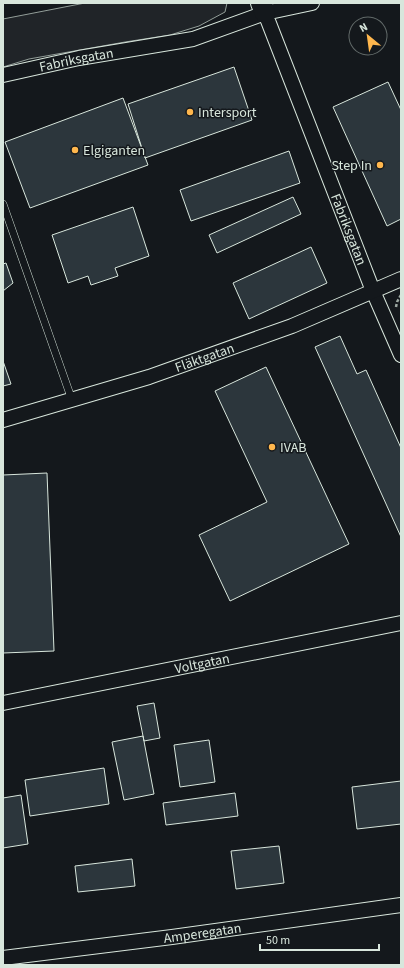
<svg xmlns="http://www.w3.org/2000/svg" width="404" height="968" font-family="'Source Sans 3',sans-serif">
<rect width="100%" height="100%" fill="#14181c"/>
<path fill="#202428" stroke="#939e99" d="M85,3h142l-2,9 -26,14 -29,9 -45,7 -96,17 -26,8v-48z"/>
<path fill="#2c363c" stroke="#d8e6dc" d="M234,67l18,53 -107,38 -17,-54z
M388,82l13,28v109l-14,7 -54,-119z
M123,98l25,67 -118,43 -25,-66z
M289,151l11,32 -109,38 -11,-31z
M293,197l8,17 -84,39 -8,-18z
M133,207l16,49 -34,12 3,8 -27,9 -3,-9 -20,7 -16,-48z
M311,247l16,36 -78,36 -16,-36z
M6,263l7,20 -10,8v-27z
M340,336l17,38 9,-4 35,78v89l-86,-190z
M3,361l8,23 -8,2z
M266,367l83,177 -119,57 -31,-66 68,-33 -52,-111z
M47,473l7,178 -51,2v-178z
M154,703l6,35 -16,3 -7,-35z
M143,736l11,58 -30,6 -12,-58z
M209,740l6,42 -35,5 -6,-42z
M104,768l5,36 -79,12 -5,-36z
M401,781v43l-44,5 -5,-42z
M235,793l3,23 -72,9 -3,-22z
M21,795l7,49 -25,4v-50z
M279,846l5,37 -48,6 -5,-38z
M132,859l3,27 -57,6 -3,-26z"/>
<g fill="none" stroke-linecap="round" stroke-linejoin="round">
<g stroke="#d8e6dc" stroke-width="8">
<path id="lane" d="M3,204l69,196"/>
</g>
<g stroke="#d8e6dc" stroke-width="16">
<g id="street">
<path id="s1" d="M312,3l-47,10 108,278 28,64"/>
<path id="s2" d="M3,75l76,-17 114,-19 72,-26"/>
<path id="s3" d="M3,420l146,-43 143,-51 109,-47"/>
<path id="s4" d="M3,703l398,-80"/>
<path id="s5" d="M3,958l169,-21 229,-32"/>
</g>
</g>
<g stroke="#d8e6dc" stroke-width="22">
<path id="secondary" d="M261,3l4,10"/>
</g>
<path stroke="#9da8a2" stroke-width="2.5" stroke-dasharray="3 2" stroke-linecap="butt" d="M396,307l1,-5 4,-7"/>
<use href="#lane" stroke="#14181c" stroke-width="7"/>
<use href="#street" stroke="#14181c" stroke-width="14"/>
<use href="#secondary" stroke="#14181c" stroke-width="20"/>
</g>
<g fill="#ffb74d" stroke="#14181c" stroke-width="1.5">
<circle cx="190" cy="112" r="4"/>
<circle cx="75" cy="150" r="4"/>
<circle cx="380" cy="165" r="4"/>
<circle cx="272" cy="447" r="4"/>
</g>
<g text-anchor="middle" stroke-width="3" stroke-linejoin="round" paint-order="stroke">
<g font-size="14" fill="#d8e6dc" stroke="#14181c">
<text dy="5" stroke="none"><textPath href="#s2" startOffset="75">Fabriksgatan</textPath></text>
<text dy="5" stroke="none"><textPath href="#s1" startOffset="280">Fabriksgatan</textPath></text>
<text dy="5" stroke="none"><textPath href="#s3" startOffset="211">Fläktgatan</textPath></text>
<text dy="5" stroke="none"><textPath href="#s4" startOffset="203">Voltgatan</textPath></text>
<text dy="5" stroke="none"><textPath href="#s5" startOffset="201">Amperegatan</textPath></text>
</g>
<g font-size="14" fill="#d8e6dc" stroke="#14181c" text-anchor="start">
<text x="198" y="117">Intersport</text>
<text x="83" y="155">Elgiganten</text>
<text x="372" y="170" text-anchor="end">Step In</text>
<text x="280" y="452">IVAB</text>
</g>
</g>
<rect width="404" height="968" fill="none" stroke="#d8e6dc" stroke-width="8"/>
<g transform="translate(368 36) rotate(331)"><circle r="19" fill="#14181c" stroke="#626a69"/>
<path d="M0-3L7 15L0 10L-7 15Z" fill="#ffb74d"/>
<text y="-6" font-size="11" font-weight="bold" text-anchor="middle" fill="#d8e6dc">N</text>
</g>
<path d="M260 944v6h119v-6" fill="none" stroke="#d8e6dc" stroke-width="2"/>
<text x="266" y="944" font-size="12" fill="#d8e6dc" stroke="#14181c" stroke-width="3" paint-order="stroke">50 m</text>
</svg>
